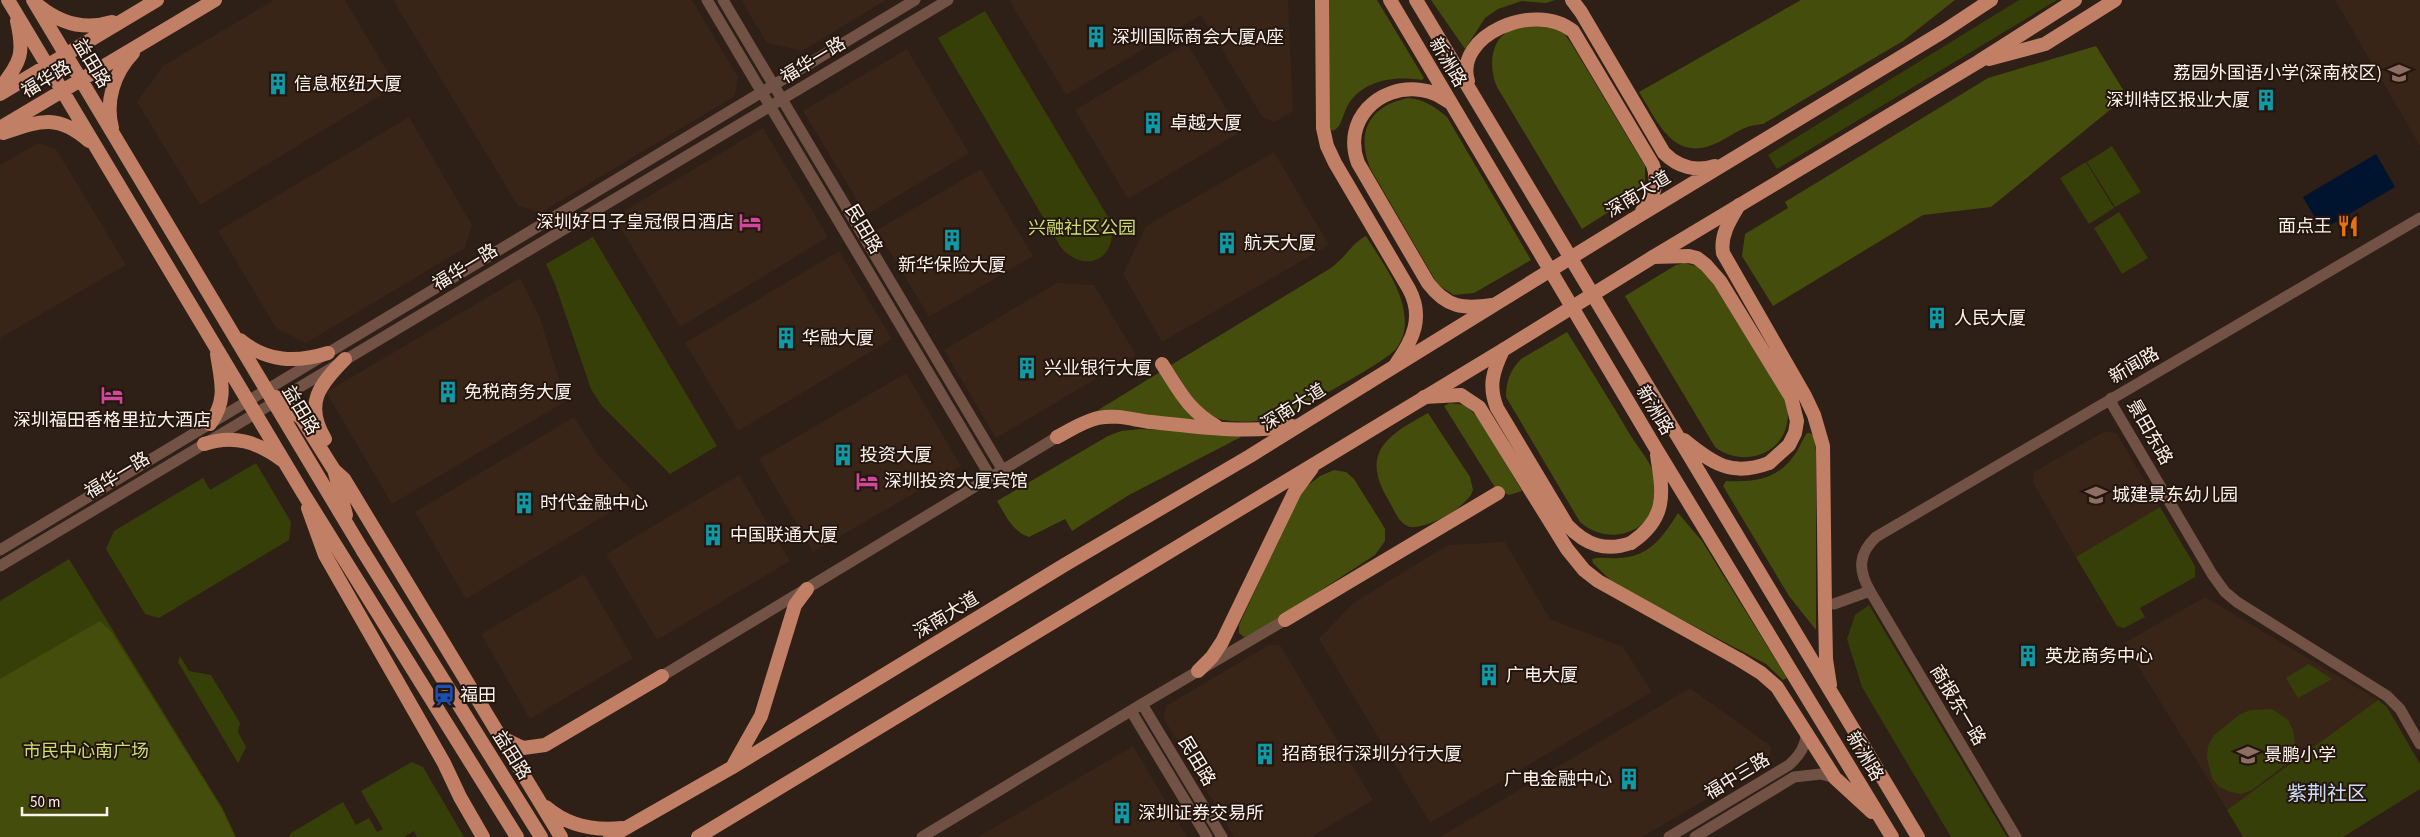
<svg xmlns="http://www.w3.org/2000/svg" width="2420" height="837" font-family="'Source Sans 3','Noto Sans SC',sans-serif">
<rect width="100%" height="100%" fill="#2e1f17"/>
<path fill="#392418" d="M274,0h71l51,86 -196,119 -63,-103 26,-36z
M393,0h299l46,77 -3,19 -195,117 -22,-7z
M741,0h145l-84,51 -35,-8z
M1009,0h279l5,111 -18,11 -12,-4 -62,-103 -135,80z
M2335,0h85v146z
M1187,43l53,89 -112,67 -53,-89z
M907,49l62,104 -103,62 -63,-104z
M409,117l63,108 -7,23 -159,95 -30,-15 -58,-97z
M763,128l65,109 -148,90 -66,-110z
M38,143l18,6 70,116 -126,73v-173z
M1274,152l55,93 -167,97 -39,-68 23,-48z
M981,169l52,87 -104,61 -52,-87z
M839,251l53,88 -154,92 -53,-88z
M520,278l19,37 27,86 -174,103 -66,-112z
M1057,283l37,2 42,70 -140,83 -52,-88z
M906,373l55,93 -148,86 -54,-93z
M574,417l25,39 38,40 -171,103 -51,-87z
M2105,431l12,3 43,73 -84,50 -43,-74 1,-11z
M739,475l51,86 -133,79 -51,-86z
M1505,542l45,77 73,28 29,45 -222,131 -111,-184 34,-36 95,-58z
M584,574l49,84 -103,61 -49,-85z
M2205,597l173,103 -151,110 -103,-167z
M1269,645h11l93,155 -62,37h-77l-70,-118 2,-13z
M1690,688l82,59 -4,16 -126,74h-202z
M1133,746l54,91h-209z"/>
<path fill="#373f09" d="M2019,0h38l-280,169 -9,-14z
M985,11l123,206c16,39 -23,61 -48,29l-122,-208z
M2112,146l29,46 -26,15 -28,-45z
M2086,162l28,46 -25,16 -29,-46z
M2119,212l29,46 -26,16 -28,-46z
M593,237l124,209 -47,28 -68,-68 -11,-17 -36,-105 -9,-20z
M256,463l35,59 -2,18 -130,78 -14,-4 -39,-65 8,-18 89,-53 7,12z
M2160,507l35,59v11l-55,31 5,9 -21,11 -7,-2 -41,-69z
M69,559l154,250 13,28h-236v-236z
M1869,605l138,232h-56l-89,-150 -15,-48 8,-24z
M180,656l9,15 22,4 29,48 -2,9 8,15 -8,16 -60,-101z
M2309,664l23,15 -34,19 -12,-20z
M2378,700l9,7 33,57v25l-77,48h-100l-16,-27z
M2272,709l16,11 5,10 2,14 -6,18 -37,28 -11,4 -13,-3 -10,-5 -6,-8 -5,-20 1,-12 6,-11 25,-20 11,-5z
M412,762l11,5 41,70h-47l-3,-6 -10,6h-115l2,-4 52,-31 13,23 13,-7 8,14 6,-3 -22,-38z"/>
<path fill="#444d0c" d="M1324,0h53l47,78 -2,2c-26,-4 -58,-1 -74,25 -5,8 -6,22 -15,26l-6,-4z
M1431,0h124l-9,3 -24,-2 -24,8 -13,9 -20,31z
M1801,0h154l-52,41 -140,83c-21,2 -25,8 -42,17 -46,24 -61,-15 -82,-49z
M1541,22l22,10 8,11 74,123v19l-5,7 -58,37 -85,-142c-8,-18 -8,-46 13,-57 9,-5 22,-6 31,-8z
M2096,46l31,50 -136,111 -68,8 -150,91 -31,-50 3,-22 43,-26 -3,-6 203,-124z
M1408,98c16,1 27,9 39,19l84,143 -57,33 -20,2 -16,-10 -68,-117c-14,-36 -1,-62 38,-70z
M1366,236c17,28 44,61 38,96 -1,5 -5,13 -8,17 -10,13 -105,65 -122,69 -16,4 -44,6 -60,-1 -17,-8 -33,-37 -43,-52l160,-97c14,-10 21,-25 35,-32z
M1684,263l19,5 8,8 71,116c2,7 6,14 6,22 0,40 -44,55 -73,33l-90,-151 51,-31z
M1567,332c21,33 42,67 62,101 7,12 20,26 24,39 2,7 5,23 3,30 -10,34 -50,43 -76,20l-74,-125c0,-15 4,-27 15,-38z
M1160,372l38,50 -103,-10z
M1450,403l15,2 13,12 44,74 -13,4 -13,-6 -52,-83z
M1428,413l42,64 3,13c-5,17 -45,39 -63,37 -11,-3 -16,-17 -21,-26 -30,-49 -1,-66 39,-88z
M1140,429l99,5 2,3 -112,58 -57,36 -7,-12 -36,18c-17,-6 -23,-21 -32,-36l111,-65 13,-5z
M1807,433h3l4,3 2,15v179l-27,-34 -66,-110 3,-5c27,1 49,0 67,-24 6,-7 8,-16 14,-24z
M1334,470l12,2 8,7 27,43 4,7v12l-10,14 -120,78 -11,4 -5,-4v-8l63,-135 18,-14z
M1678,513l24,28 85,137 -4,2 -17,-16 -152,-80 -21,-21 -1,-4c8,-3 18,0 27,-1 30,-1 44,-21 59,-45z
M100,621l11,10 111,178 13,28h-235v-158z"/>
<path fill="#00132f" d="M2376,154l19,33 -73,43 -19,-33z"/>
<g fill="none" stroke-linecap="round" stroke-linejoin="round">
<path stroke="#725245" stroke-width="11" d="M707,0l283,476
M723,0l279,469
M2111,398l2,8 99,168 13,18 12,10 150,94 13,13 20,35
M0,550l915,-550
M0,566l948,-566
M1870,591l146,246
M1834,604l36,-13c-12,-21 -12,-37 6,-54l544,-319
M662,676l395,-239
M1142,704l80,133
M1131,711l76,126
M922,837l220,-133 143,-84
M1669,837l120,-72c11,-10 16,-18 18,-33
M1695,837l99,-60 27,-3 14,4"/>
<path stroke="#c17f65" stroke-width="14" d="M8,0l295,493 214,344
M33,0l330,551
M1322,0l1,128 4,18 8,17 74,126c15,28 4,51 -13,75
M1390,0l265,447 237,390
M1416,0l502,837
M1572,0l9,12 83,141c14,14 32,19 51,13
M39,6c22,18 47,24 73,16
M1989,59l56,-15 70,-44
M1468,81c-14,-45 66,-81 105,-50l80,134c6,17 1,33 -11,46
M0,89c20,-28 25,-33 17,-68
M0,94l157,-94
M1449,102c-9,-6 -17,-11 -28,-12 -43,-6 -79,31 -63,73l70,120c19,25 35,26 64,22
M0,128l215,-128
M112,128c-7,-27 2,-55 21,-75
M3,133c36,-12 54,-20 86,8
M1632,220l312,-189 47,-31
M1653,257l325,-195 97,-62
M240,340c27,22 56,23 88,13
M1162,364c17,26 26,46 54,62
M276,397l26,22 32,51 10,9 217,358
M210,424c18,-25 11,-43 7,-70
M1057,437c13,-7 27,-16 41,-19 20,-4 35,2 53,4 47,5 94,12 141,4
M325,439c-21,-35 -6,-54 20,-80
M1684,440c29,24 48,37 85,23
M204,444c30,-10 53,-2 78,16
M335,473l11,42
M308,508l17,47 119,208 16,34 23,40
M1631,543c37,-25 32,-50 26,-88
M1825,610l1,49 4,26
M1285,620l213,-127
M1740,660l21,13 16,14 58,91 37,34
M1198,671l14,-14 10,-15 73,-151 17,-23
M502,738l21,10 22,-3 117,-69
M734,764l27,-48 34,-111 12,-16
M546,807c22,19 48,24 76,21
M610,837l121,-69 335,-204 184,-108 116,-72
M698,837l805,-487"/>
<path stroke="#c17f65" stroke-width="14" d="M1739,205c-9,15 -19,30 -16,48l82,143 9,19 9,31 2,164
M1366,384l266,-164
M1424,397l37,-2 18,12 88,142 17,21 14,11 142,79
M1631,543c-26,9 -45,2 -64,-18l-70,-117c-9,-22 -4,-37 6,-58l150,-93 36,-1 8,2 9,7 14,16 71,116 6,24 -2,12 -6,12 -20,18
M363,551l178,286"/>
</g>
<defs>
<g id="building-bare" transform="scale(1.725)"><path d="M-4-6H4V6H1V3H-1V6H-4ZM-2.5-4.3h1.7v1.8h-1.7ZM.8-4.3h1.7v1.8H.8ZM-2.5-1h1.7V.8h-1.7ZM.8-1h1.7V.8H.8Z" fill="#0f9aa8" stroke="#24160e" stroke-width="2.5" paint-order="stroke"/></g>
<g id="school-bare" transform="scale(1.725)"><path d="M0-5L7-2L0 1L-7-2ZM-4 1L0 2.5L4 1V4Q0 6-4 4Z" fill="#8d6e63" stroke="#24160e" stroke-width="2.5" paint-order="stroke"/></g>
<g id="hotel-bare" transform="scale(1.725)"><path d="M-6-4.5h1.5V1H6V5H4.5V3h-9V5H-6ZM-4 0a1.8 1.8 0 1 1 3.6 0ZM.5 0V-2.5h3Q6-2.5 6 0Z" fill="#d1479c" stroke="#24160e" stroke-width="2.5" paint-order="stroke"/></g>
<g id="restaurant-bare" transform="scale(1.725)"><path d="M-5-6h1v4h1v-4h1v4h1v-4h1v5L-1.5 .5V6h-2V.5L-5-1ZM5-6V6H3V1.5H1.5Q1.5-4 5-6Z" fill="#e8710a" stroke="#24160e" stroke-width="2.5" paint-order="stroke"/></g>
<g id="station-bare" transform="scale(1.725)"><path d="M-3-6H3Q5-6 5-4V2Q5 4 3 4L4.5 6H3L1.5 4h-3L-3 6H-4.5L-3 4Q-5 4-5 2V-4Q-5-6-3-6ZM-3.5-4v3h7v-3ZM-3.5 1v1.5H-2V1ZM2 1v1.5H3.5V1Z" fill="#1a4fb4" stroke="#24160e" stroke-width="2.5" paint-order="stroke"/></g>
</defs>
<g fill-rule="evenodd">
<use href="#building-bare" x="1096" y="37"/>
<use href="#school-bare" x="2399" y="73"/>
<use href="#building-bare" x="278" y="84"/>
<use href="#building-bare" x="2266" y="100"/>
<use href="#building-bare" x="1153" y="123"/>
<use href="#hotel-bare" x="750" y="222"/>
<use href="#restaurant-bare" x="2348" y="226"/>
<use href="#building-bare" x="952" y="240"/>
<use href="#building-bare" x="1227" y="243"/>
<use href="#building-bare" x="1937" y="318"/>
<use href="#building-bare" x="786" y="338"/>
<use href="#building-bare" x="1027" y="368"/>
<use href="#building-bare" x="448" y="392"/>
<use href="#hotel-bare" x="112" y="395"/>
<use href="#building-bare" x="843" y="455"/>
<use href="#hotel-bare" x="867" y="481"/>
<use href="#school-bare" x="2096" y="495"/>
<use href="#building-bare" x="524" y="503"/>
<use href="#building-bare" x="713" y="535"/>
<use href="#building-bare" x="2028" y="656"/>
<use href="#building-bare" x="1489" y="675"/>
<use href="#station-bare" x="444" y="695"/>
<use href="#building-bare" x="1265" y="754"/>
<use href="#school-bare" x="2248" y="755"/>
<use href="#building-bare" x="1629" y="779"/>
<use href="#building-bare" x="1122" y="813"/>
</g>
<g text-anchor="middle" stroke-width="4" stroke-linejoin="round" paint-order="stroke">
<g font-size="18" fill="#fcf2ec" stroke="#24160e" text-anchor="start">
<text x="1112" y="43">深圳国际商会大厦A座</text>
<text x="2382" y="79" text-anchor="end">荔园外国语小学(深南校区)</text>
<text x="294" y="90">信息枢纽大厦</text>
<text x="2250" y="106" text-anchor="end">深圳特区报业大厦</text>
<text x="1170" y="129">卓越大厦</text>
<text x="734" y="228" text-anchor="end">深圳好日子皇冠假日酒店</text>
<text x="2332" y="232" text-anchor="end">面点王</text>
<text x="1244" y="249">航天大厦</text>
<text x="952" y="271" text-anchor="middle">新华保险大厦</text>
<text x="1954" y="324">人民大厦</text>
<text x="802" y="344">华融大厦</text>
<text x="1044" y="374">兴业银行大厦</text>
<text x="464" y="398">免税商务大厦</text>
<text x="112" y="426" text-anchor="middle">深圳福田香格里拉大酒店</text>
<text x="860" y="461">投资大厦</text>
<text x="884" y="487">深圳投资大厦宾馆</text>
<text x="2112" y="501">城建景东幼儿园</text>
<text x="540" y="509">时代金融中心</text>
<text x="730" y="541">中国联通大厦</text>
<text x="2045" y="662">英龙商务中心</text>
<text x="1506" y="681">广电大厦</text>
<text x="460" y="701">福田</text>
<text x="1282" y="760">招商银行深圳分行大厦</text>
<text x="2264" y="761">景鹏小学</text>
<text x="1612" y="785" text-anchor="end">广电金融中心</text>
<text x="1138" y="819">深圳证券交易所</text>
</g>
<g font-size="18" fill="#fcf2ec" stroke="#24160e">
<text transform="translate(813 60) rotate(-31)" y="6">福华一路</text>
<text transform="translate(1448 62) rotate(59)" y="6">新洲路</text>
<text transform="translate(92 63) rotate(59)" y="6">益田路</text>
<text transform="translate(46 79) rotate(-31)" y="6">福华路</text>
<text transform="translate(1638 194) rotate(-31)" y="6">深南大道</text>
<text transform="translate(864 229) rotate(59)" y="6">民田路</text>
<text transform="translate(465 267) rotate(-31)" y="6">福华一路</text>
<text transform="translate(2134 365) rotate(-30)" y="6">新闻路</text>
<text transform="translate(1293 407) rotate(-32)" y="6">深南大道</text>
<text transform="translate(301 410) rotate(59)" y="6">益田路</text>
<text transform="translate(1655 410) rotate(59)" y="6">新洲路</text>
<text transform="translate(2150 432) rotate(60)" y="6">景田东路</text>
<text transform="translate(117 475) rotate(-31)" y="6">福华一路</text>
<text transform="translate(946 615) rotate(-31)" y="6">深南大道</text>
<text transform="translate(1958 705) rotate(59)" y="6">商报东一路</text>
<text transform="translate(512 755) rotate(58)" y="6">益田路</text>
<text transform="translate(1865 756) rotate(59)" y="6">新洲路</text>
<text transform="translate(1197 761) rotate(59)" y="6">民田路</text>
<text transform="translate(1737 776) rotate(-31)" y="6">福中三路</text>
</g>
<g font-size="18" fill="#cadd70" stroke="#24160e">
<text x="1082" y="234">兴融社区公园</text>
<text x="86" y="757">市民中心南广场</text>
</g>
<g font-size="20" fill="#cbdaf5" stroke="#24160e">
<text x="2327" y="800">紫荆社区</text>
</g>
</g>
<path d="M22 807v8h85v-8" fill="none" stroke="#fcf2ec" stroke-width="2.5"/>
<text x="30" y="807" font-size="15" fill="#fcf2ec" stroke="#24160e" stroke-width="4" paint-order="stroke">50 m</text>
</svg>
